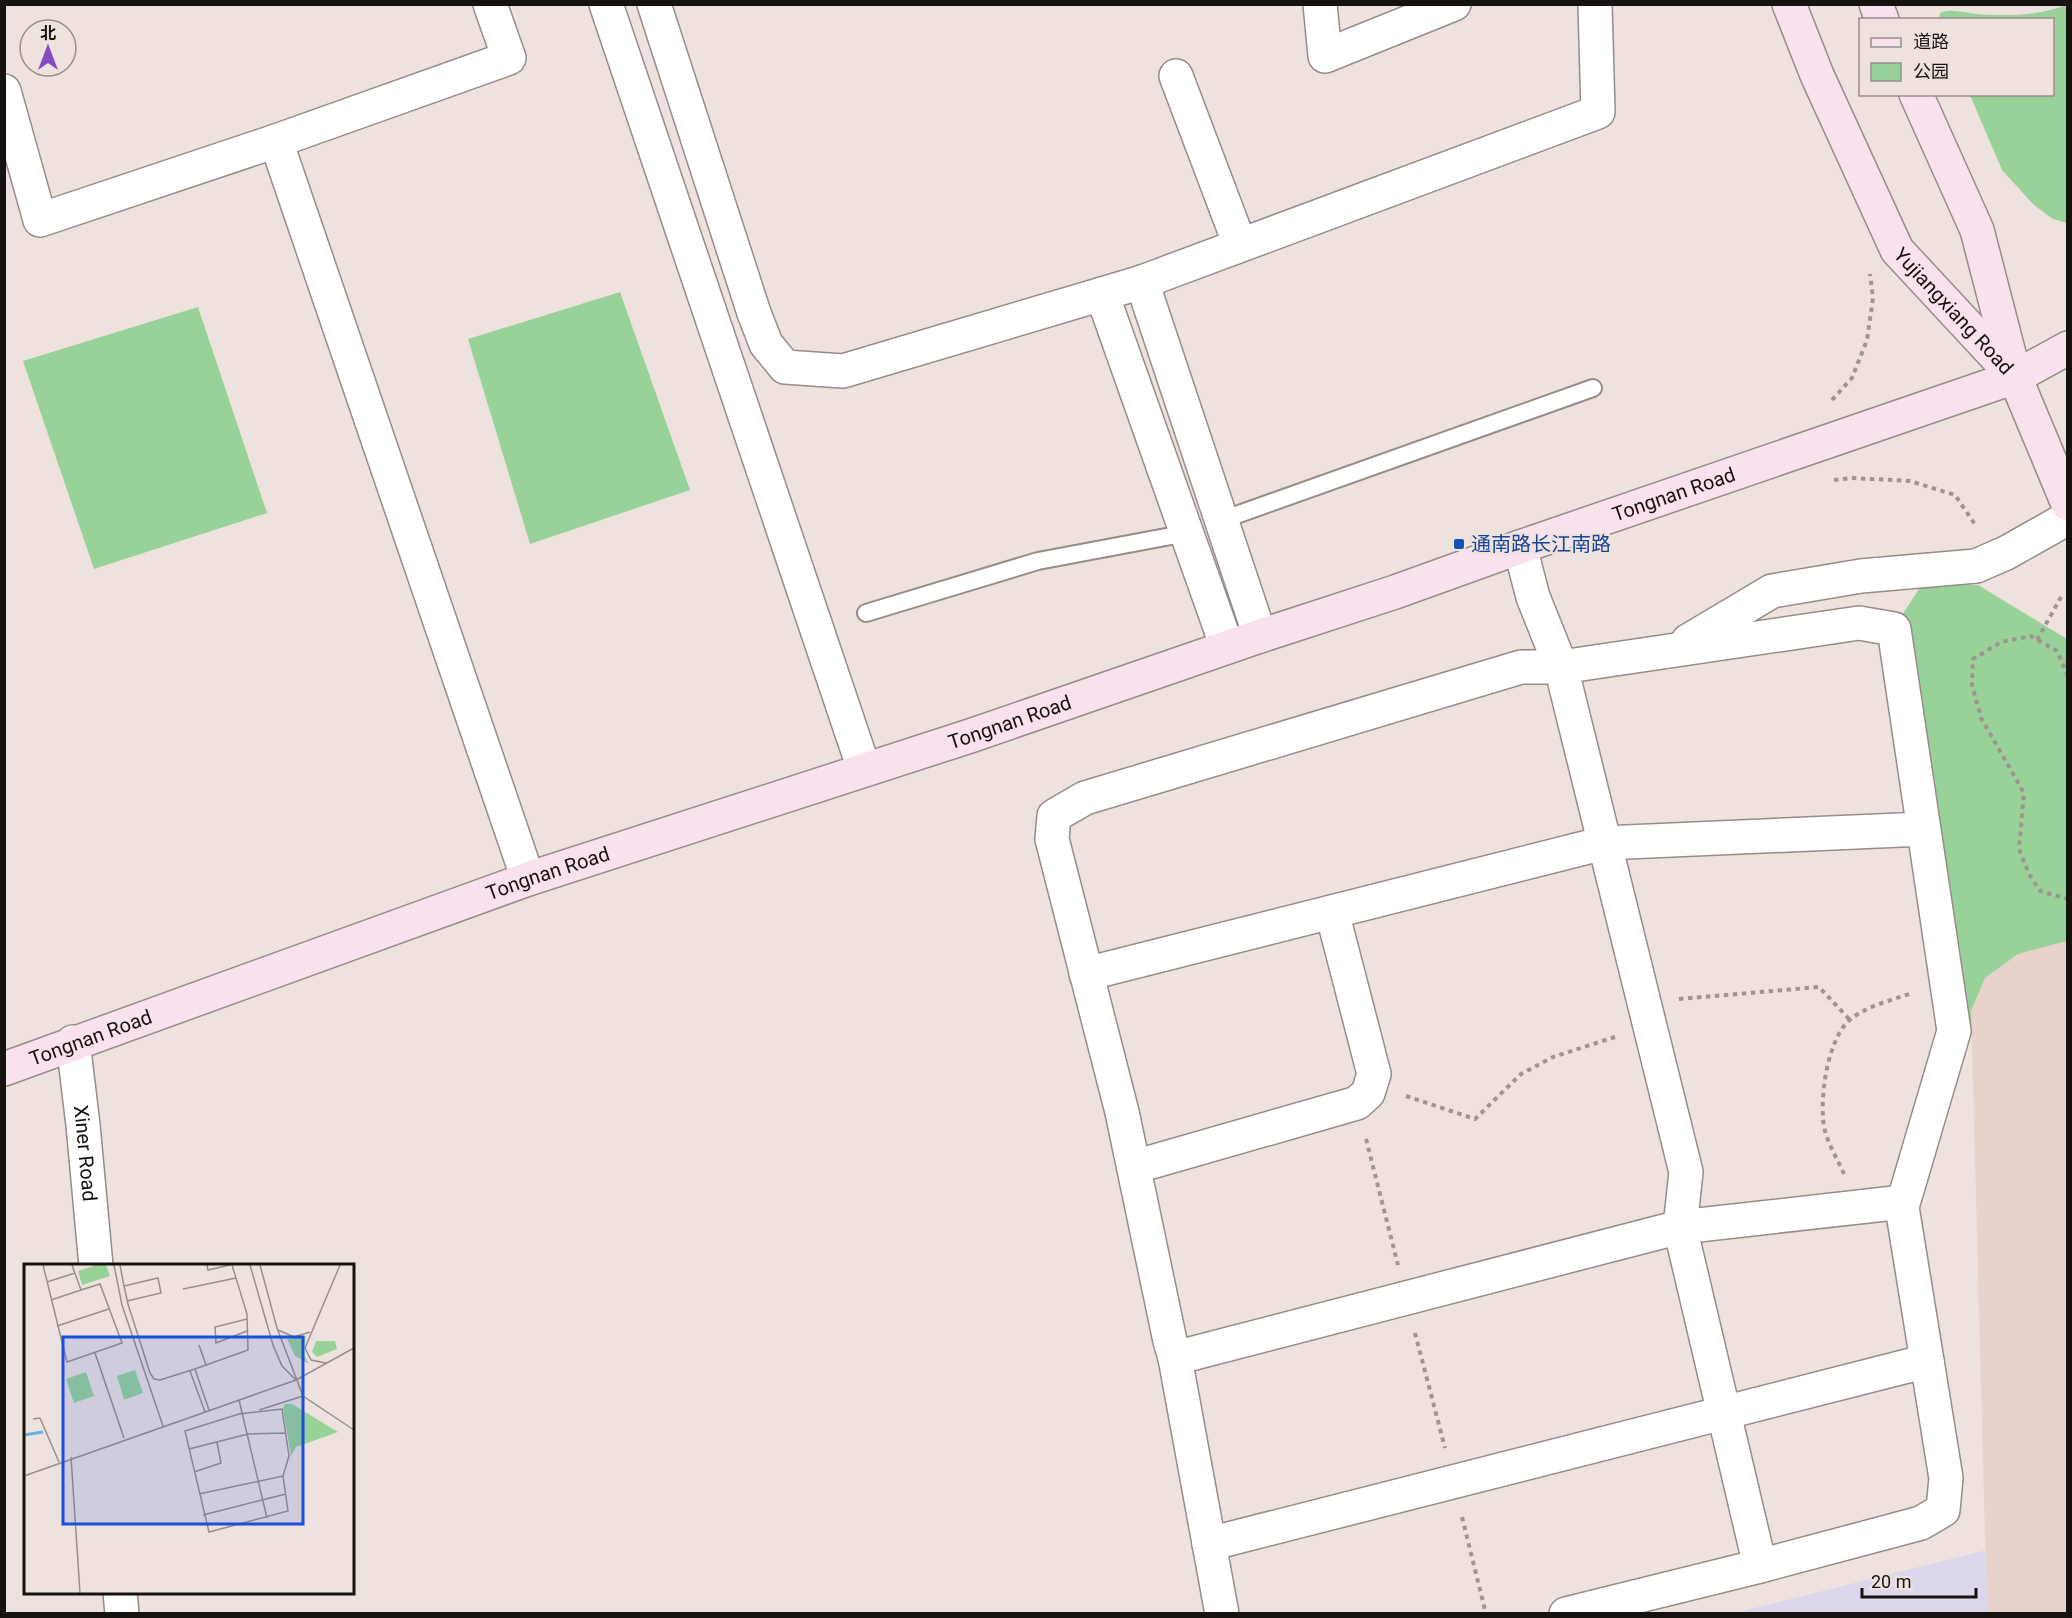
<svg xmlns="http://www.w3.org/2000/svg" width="2072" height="1618" font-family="Roboto,'Noto Sans SC',sans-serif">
<rect width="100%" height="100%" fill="#eee2de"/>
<path fill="#e7d3cc" d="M2067,941v672h-80l-16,-602 14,-33 33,-24z"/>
<path fill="#dcd7ed" d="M1986,1550l1,63h-253z"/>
<path fill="#99d299" d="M2065,5h3l-1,218 -14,-4 -19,-14 -32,-35 -32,-75 82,-1v-74l-113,-1 1,-6c11,-5 25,0 37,1 28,2 63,2 88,-9z
M620,292l70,198 -160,54 -62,-205z
M198,307l69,206 -173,56 -71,-208z
M1923,583l55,2 89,54v302l-49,13 -33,24 -14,33 1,23 -6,2 -66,-418z"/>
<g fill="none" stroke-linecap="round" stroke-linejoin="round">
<g stroke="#978c88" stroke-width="20">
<path id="lane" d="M1222,520l371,-132
M866,613l172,-52 149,-28"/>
</g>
<g stroke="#978c88" stroke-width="36">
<g id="street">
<path d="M606,4l258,765"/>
<path d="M654,4l100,309 12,31 19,23 58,4 259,-77 40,-12 456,-170 -3,-108"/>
<path d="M1320,4l5,52 129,-52"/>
<path d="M1176,76l64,169"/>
<path d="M4,91l36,129 236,-79 233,-83 -19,-54"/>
<path d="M276,141l252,738"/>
<path d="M1142,282l118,354"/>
<path d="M1102,294l125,353"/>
<path d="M1520,547l13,50 28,70 125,505 -6,55 80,339"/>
<path d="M1688,641l84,-50 89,-15 115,-10 30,-13 62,-35"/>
<path d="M1086,974l518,-131 319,-14"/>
<path id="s1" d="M73,1042l10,83 13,141"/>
<path d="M1134,1167l223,-64 11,-10 6,-19 -42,-162"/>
<path d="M1175,1358l505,-131 223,-25"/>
<path d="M1209,1544l718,-183"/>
<path d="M120,1592l2,22"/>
<path d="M1222,1614l-47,-256 -5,-17 -48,-229 -70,-273 2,-23 31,-18 436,-131h40l298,-44 35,6 60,402 -52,176 44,271 -3,32 -22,13 -161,43 -194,48"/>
</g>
</g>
<g stroke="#978c88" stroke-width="36">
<g id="secondary">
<path id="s2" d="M1789,4l28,71 80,175 118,127"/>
<path d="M1876,4l6,16"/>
<path d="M1916,94l61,136 38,147 53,127"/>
<path id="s3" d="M4,1069l524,-190 442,-143 290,-100 135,-44 125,-45 495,-170 53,-29"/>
</g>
</g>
<path stroke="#9e9591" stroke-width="4" stroke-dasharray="4.5 4.5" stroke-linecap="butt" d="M1832,400l20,-22 15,-38 6,-42 -3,-24
M1834,480l19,-2 57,3 45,14 21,31
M2037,640l24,-43
M2068,676l-11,-25 -26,-15 -30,6 -28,17 -1,26 9,33 43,75 -5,56 10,25 11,17 28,8
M1679,999l140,-12 31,33
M1406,1096l69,23 46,-45 32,-17 62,-20
M1366,1139l32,126
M1844,1174c-6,-14 -15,-28 -19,-43 -7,-28 2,-95 27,-113 18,-13 40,-18 60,-25
M1415,1333l30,115
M1462,1517l24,97"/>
<use href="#lane" stroke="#fff" stroke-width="16"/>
<use href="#street" stroke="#fff" stroke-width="33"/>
<use href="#secondary" stroke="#fae1ee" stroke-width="33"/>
</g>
<rect fill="#1a4fb4" stroke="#eee2de" stroke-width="2" x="1453" y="538" width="12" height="12" rx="3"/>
<g text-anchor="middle" stroke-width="4.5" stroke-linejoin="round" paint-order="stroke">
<g font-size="20" fill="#161210" stroke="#eee2de">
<text dy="7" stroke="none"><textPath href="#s2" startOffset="352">Yujiangxiang Road</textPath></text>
<text dy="7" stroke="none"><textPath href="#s3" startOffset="1766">Tongnan Road</textPath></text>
<text dy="7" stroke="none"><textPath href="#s3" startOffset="1064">Tongnan Road</textPath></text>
<text dy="7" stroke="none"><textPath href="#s3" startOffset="578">Tongnan Road</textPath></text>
<text dy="7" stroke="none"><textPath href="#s3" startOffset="92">Tongnan Road</textPath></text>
<text dy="7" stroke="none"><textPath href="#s1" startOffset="112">Xiner Road</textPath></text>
</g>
<g font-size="20" fill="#164399" stroke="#eee2de" text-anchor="start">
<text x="1471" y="551">通南路长江南路</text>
</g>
</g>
<g transform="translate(24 1264)">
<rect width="330" height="330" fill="#eee2de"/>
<path d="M73,1h9l4,11 -28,9 -4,-14zM282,72l-3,17 6,11 -14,-8 -8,-17zM292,77h19l2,8 -20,8 -5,-5zM111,106l8,23 -19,7 -7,-24zM62,108l8,24 -20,7 -8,-24zM261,140h7l46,28 -42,15 -5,9 -8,-48z" fill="#99d299"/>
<path fill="none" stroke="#67afe6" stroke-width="3" d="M0,171l19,-3"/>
<path fill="none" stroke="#988f8c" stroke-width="1.5" d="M19,1l24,97 55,-19 -22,-59 -19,6 -9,-25M90,1l8,40 41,121M96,1l4,21M183,1l1,5 22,-5M226,1l23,80 9,21 14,14M236,1l17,63 26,68 51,34M23,18l28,-9M159,25l53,-11M27,36l30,-10M103,37l34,-8 -3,-15 -34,8 4,18 22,69 4,6 6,1 35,-11 53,-19 -1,-36 -15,-49M223,55l-32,8 1,16 31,-12M33,62l52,-17M254,66l16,7 16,-5M175,81l7,20M71,89l29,85M302,99l-15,-3 -6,-12 35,-83M171,105l14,41M166,107l15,41M215,136l28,118M258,145l7,47 -6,20 5,35 -79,21 -24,-101 54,-17zM235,146l44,-14M9,155l7,-1 19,44M165,185l59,-15 37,-1M47,193l9,136M170,208l27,-9 -4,-21M0,212l272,-96 58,-32M175,230l84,-18M179,251l83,-21"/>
<path fill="#1d4ed8" fill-opacity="0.15" stroke="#1d4ed8" stroke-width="3" d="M39,73h240v187h-240z"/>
<rect width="330" height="330" fill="none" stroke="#161210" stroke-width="3"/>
</g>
<rect width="2072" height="1618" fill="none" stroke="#161210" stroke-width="12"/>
<rect x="1859" y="18" width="195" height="78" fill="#eee2de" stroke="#988f8c" stroke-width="1.5"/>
<rect x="1871" y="38" width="30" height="9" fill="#fae1ee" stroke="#988f8c" stroke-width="1.5"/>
<text x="1913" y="48" font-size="18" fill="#161210">道路</text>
<rect x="1871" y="63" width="30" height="18" fill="#99d299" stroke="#988f8c" stroke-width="1.5"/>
<text x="1913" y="78" font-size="18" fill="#161210">公园</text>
<g transform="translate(48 48)"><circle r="28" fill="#eee2de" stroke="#988f8c" stroke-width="1.5"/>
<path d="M0-4.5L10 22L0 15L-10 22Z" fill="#864ac0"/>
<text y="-9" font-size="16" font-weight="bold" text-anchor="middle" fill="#161210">北</text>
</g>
<path d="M1862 1588v9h114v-9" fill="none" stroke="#161210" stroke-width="3"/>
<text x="1871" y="1588" font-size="18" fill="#161210" stroke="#eee2de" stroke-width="4.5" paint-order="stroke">20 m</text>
</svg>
